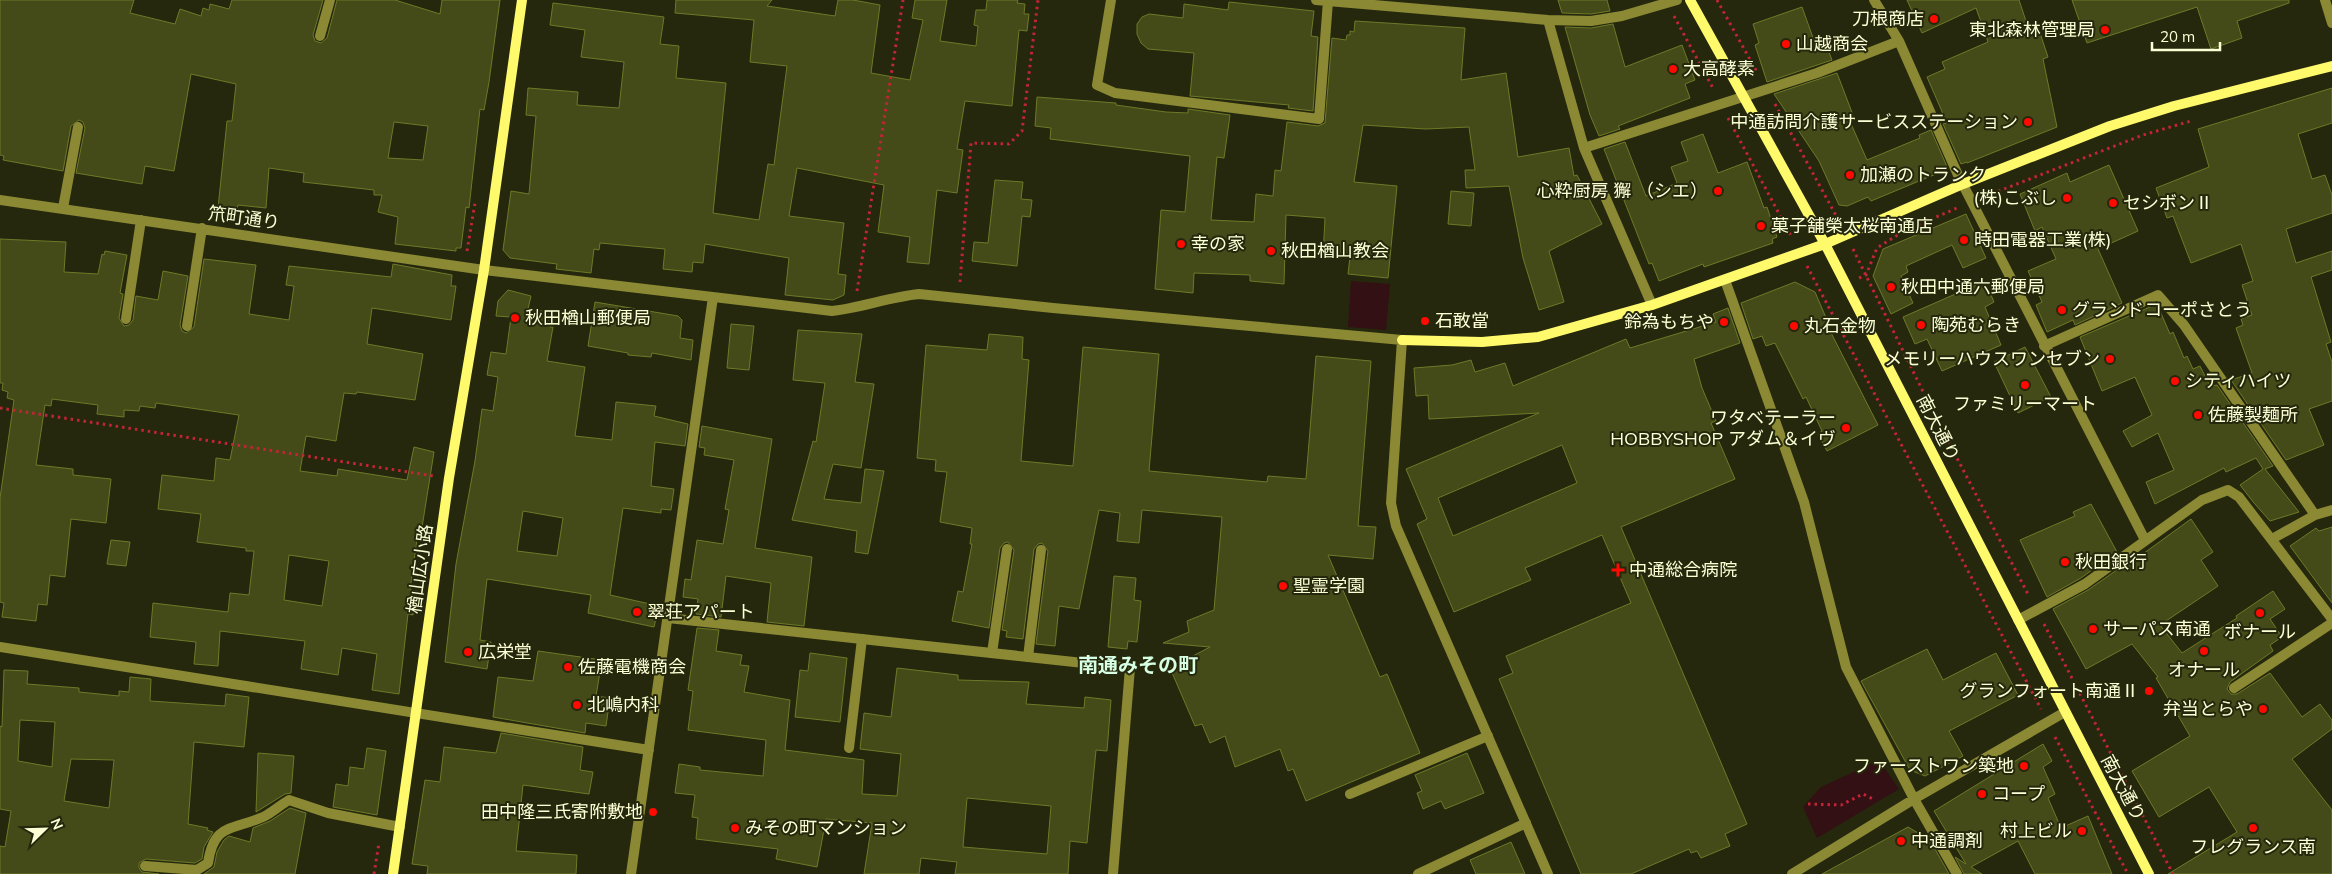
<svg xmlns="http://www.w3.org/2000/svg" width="2332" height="874" font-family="Mulish,'Noto Sans JP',sans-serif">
<rect width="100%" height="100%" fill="#25280d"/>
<path fill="#331013" d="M1351,281l39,3 -4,46 -38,-3z
M1879,760l20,29 -82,49 -14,-31 18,-20z"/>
<path fill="#444b18" stroke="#6e7928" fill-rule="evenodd" d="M0,0h134l-4,13 45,11 5,-15 21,7 2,-8 6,2 1,-6 19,5 3,-9h91l-10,35 2,6 6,2 6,-5 10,-38h58l45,14 2,-14h58l-11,82 -5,28 -4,-1 -11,99 -3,-1 -5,41h-5v3l-61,-7 3,-27 -20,-5 4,-17h-8v-5l-71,-8 1,-9 -35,-5 -3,40 -28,-3 -1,5 -19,-2 9,-87h5l4,-37 -45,-10 -17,97 -29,-5 -3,18 -66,-11 9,-45 -2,-6 -4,-2 -8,6 -8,45 -60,-11 1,-4 -4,-1zM394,122l34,4 -5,34 -35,-2z
M676,0h96l-5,6 68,10 3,-16h15l27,5 -9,68 39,7 13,-60 -11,-2 3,-18h32l-7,41 36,5 2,-20 -4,-1 2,-15h10l1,-10h31l-1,3 8,1 -1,10h5l-2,17 -8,-1 -7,76 -47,-5 -8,48 6,1 -6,43 -20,-3 -8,74 -22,-2 3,-25 -32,-5 6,-47 -87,-17 -8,48 55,7 -6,51 8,1 -2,20 -11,5 -48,-5 4,-37 -84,-14 -2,19 -10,-1 -1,10 -29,-3 2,-20 -65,-6 -1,7 -5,-1 -3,24 -35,-4 1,-5 -47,-6 -7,-8 8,-59 18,3 7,-78 -10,-1 2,-27 50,4 -1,13 42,3 5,-46 -43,-5 4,-27 -35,-5 3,-22 111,14 -4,27 19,2 -3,32 50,5 -13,130 46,7 9,-56 6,1 13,-99 -37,-4 4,-42 -79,-7z
M1558,0h49l3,11 -19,3 -29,-1z
M1907,0h112l11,33 9,-3 9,27 -5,2 14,68 -90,36v-1l-6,2 -18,-40 4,-1 -20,-46 18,-8 -3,-7 46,-20 -12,-34 -54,25z
M2072,0h217v3l-52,18 5,17 -31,11 -14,-42 -110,36z
M1229,2l85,9 -3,25 7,1 -5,74 -25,-3 1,-3 -99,-9 4,-43 -46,-4 -7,-6 -4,-9v-10l5,-7 7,-3 34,4 1,-14 44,6z
M1802,7l14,39 9,-4 7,18 -65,22 -12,-37 4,-2 -6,-19z
M1355,21l110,7 -4,52 45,-7 12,84 51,-9 5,28 3,-1 25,49 -53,27 15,51 -25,8 -16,-52 -14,-72 -43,2 -1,-18h10l-6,-43 -43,2 -63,-4 -9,57 43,4 -9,92 -40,-4 2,-17 -27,-1 2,-38 -39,-3 -2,69 -34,-3v-6l-56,-2 -1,20 -38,-4 6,-79 24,2 5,-56 -140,-17 1,-11 -16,-2 2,-29 79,6v2l50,7 22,1v-4l42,6 -6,43 -7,-1 -6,63 43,2 2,-28 17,2 2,-26 6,1 6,-49 31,4 7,-3 7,-85 14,2 1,-5h3v-4l4,1z
M1613,24l12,43 57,-22 13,35 -10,4 5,14 -72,28 2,3 -21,7 -9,-21 -25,-88 26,1z
M1837,73l16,42 -5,2 19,43 53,-22 -1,-3 12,-5 17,39 -77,32 -3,-4 -21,9 -8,-1 -20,-44 -45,-67z
M2332,88v35l-34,11 14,45 13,-4 7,20v18l-46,16 10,34 36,-12v19l-21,7 20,65 -5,2 6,18v39l-23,8 15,36 -38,15 -55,-80 21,-7 -16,-45 7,-3 -2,-6 11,-4 -10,-30 11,-4 -12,-37 -50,19 -18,-47 -6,2 -11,-30 53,-21 -11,-38z
M1703,134l15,39 29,-11 17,46 3,-1 10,30 -5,2 1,4 -69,24 -1,-3 -44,17 -7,-18 -3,1 -45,-115 21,-7 21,54 31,-13 -6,-16 17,-6 -7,-19z
M2109,165l29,66 -40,18 24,54 -47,22 -2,-5 -26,12 -11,-27 6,-3 -14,-31 28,-12 -14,-32 -7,4 -15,-37 47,-21 3,9z
M995,180l28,2 -2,17 11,1 -2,17 -8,-1 -5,50 -45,-5 2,-19 14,1z
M1451,191l23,2 -3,33 -23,-2z
M1966,214l20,44 -23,10 -11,-23 -46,21 2,6 -7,4 12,27 -22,11 -18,-38 10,-27z
M0,239l66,3 -2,30 34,2 4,-20 2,1 1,-4 22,4 -7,38 3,1 -4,24 5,8 5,-1 4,-5 3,-24 22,4 5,-29 25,5 -8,49 2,6 4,2 8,-6 10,-68 52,6 -7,49 40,6 5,-34 -8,-1 3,-19 102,11 2,-13 59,11 -1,11h5l-5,34 -79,-12 -5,36 56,10 -8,46 -58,-8 -1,2 -12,-1 -8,48 -30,-5 -6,35 37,5 1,-7 69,11 7,-33 20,5 -14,88h-3l-7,50 7,1 -4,24 -5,-1 -9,80 -27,-4 5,-36 -35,-6 -4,27 -37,-6 4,-28 -85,-10 -2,35 -24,-2 2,-22 -46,-5 3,-34 75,9 2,-19 19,2 5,-44h-8v-3l-49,-6 4,-28 -43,-5 4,-34 52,6 2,-23 14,2 9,-45 -83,-12 -1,5 -15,-2 -1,5 -15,-1v7l-27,-3 1,-9 -46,-6 -1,7 -6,-1 -9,60 37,4v6l38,4 -5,44 -35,-4 -6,58 -15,-2 -3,30 -9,-1 -2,17 -34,-4 2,-14 -4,-1v-104l14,-98 -7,-2 1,-6 -6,-2 1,-7h-3zM289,555l40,6 -7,45 -38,-6z
M1985,281l9,21 -9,5 16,38 -59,26 -15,-32 -12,5 -12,-27z
M1795,282l20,10 12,28 -2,1 53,104 -51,26 -9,-17 4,-3 -16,-34 -3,2 -28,-56 -9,3 -4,-10 -9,3 -12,-36z
M508,290l23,6 -3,13 25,4 -3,14h3l-6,34 38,6 -10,69 37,4 4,-38 40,4 -2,10 34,8 -3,22 -30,-4 -4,44 23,3 -3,21 -10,-1v4l-38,-5 -13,87 49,11 -5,21 -66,-14 3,-18 -104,-16 -7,61 11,2 -4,27 -42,-7 11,-98 19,-103 7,-52 11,2 5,-34 -11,-2 4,-23 15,2 5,-37 -15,-1 2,-15zM523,511l40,7 -6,38 -40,-5z
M595,302l83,14 4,4 -2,18 13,2 -2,20 -39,-7 -1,4 -23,-2v-2l-40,-7z
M2157,304l13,30 3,-2 11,26 3,-2 6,13 7,-3 10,20 7,-1 56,81 -8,3 34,43 -29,9 -16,-18 -14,-18 23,-16 -7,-11 -30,14 -2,-4 -69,36 -9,-22 28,-12 -16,-37 -26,14 -9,-16 29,-16 -17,-38 -33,14 -22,-54z
M1728,308l12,35 -46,16 8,29 14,33 -5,2 24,56 -114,48 126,297 -22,10 5,12 -29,12 -4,-7 -6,2 -2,-4 -58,25h-50l-82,-195 14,-6 -7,-17 125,-53 -29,-68 -77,33 6,12 -77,32 -37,-88 10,-5 -21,-50 133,-56 -110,6 -1,-24 -12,1 -2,-28 38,-3 19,-5 4,12 30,-9 8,23 113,-47 4,9 86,-26 -3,-8zM1562,445l15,38 -124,53 -15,-38z
M731,324l23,2 -5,44 -22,-2z
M798,330l64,4 -7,48 19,2 -13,84 -28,-4 -9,35 37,4 4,-34 19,2 -16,83 -13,-2 2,-21 -65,-11 21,-79 3,1 9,-59 -32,-3z
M989,334l34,3 -1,22 7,1 -8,101 52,5 10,-119 76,7 -10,117 118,11 1,-6 38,3 10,-123 55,5 -13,165 18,1 -3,32 -45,-4 52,122 7,-3 33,79 -114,48 -13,-32 -5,2 -8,-22 -45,18 -10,-31 -15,7 -8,-19 -7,2 -25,-58 40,-21 -47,-4 26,-11 -2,-11 27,-11 8,-93 -80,-7 -3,33 -22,-2 3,-28 -21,-3 -20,99 -20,-3 -4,40 -19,-2 12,-93 -6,-8 -4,1 -4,5 -11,90 -17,-2 1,-6 -5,-1 12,-80 -6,-8 -4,1 -4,5 -11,80 -37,-7 6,-30 5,1 9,-48h-2l2,-16 -32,-6 7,-50 -12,-1 1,-11 -19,-2 9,-113 61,5z
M2025,347l26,50 -33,16 -24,-51z
M702,426l70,13 -17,109 57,9 -8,69 -37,-4 4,-39 -45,-7 -5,41 -25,-3 2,-15 -15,-2 2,-18 6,1 6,-40 26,4 6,-34 -4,-1 9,-49 -30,-5 1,-7 -6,-1z
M2091,504l26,48 -36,26 -34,19 -27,-57 55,-24 -2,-4z
M2191,519l22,33 -12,8 17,26 -58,39 22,28 55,-35 -1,-2 37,-25 12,18 -15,10 12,18 -12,8 3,6 -43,31 -3,7 4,5h6l33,-21 32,44 18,-13 12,16v9l-40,30 40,51v64h-164l69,-42 -28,-45 -50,30 -27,-46 58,-35 -34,-58 2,-1 -26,-33 -46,25 -33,-60 35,-19 36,-25 1,2z
M2332,527v76l-42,-57 26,-18 3,3z
M111,540l19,2 -4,24 -19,-2z
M1114,576l22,2 -2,22 7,1 -4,41 -9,-1 -1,8 -19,-2z
M697,628l22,2 -3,21 26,4 -2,10 9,1 -5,26 46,8 -5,50 79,10 -2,34 35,2 4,-42 -41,-5 4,-36 27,4 6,-49 61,7v5l71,2 -3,22 58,4 1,-11 26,3 -4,51 -11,-1 -9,93 -17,-2 -2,33h-113l2,-12 -36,-4 -2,16h-55l8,-51 -46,-4 -9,48 -41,-8 2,-10 -82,-10 2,-21 -6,-1 3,-22 -20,-2 4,-29 21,3v3l63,6 3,-36 -78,-10 5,-39 -5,-1zM967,798l84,8 -4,48 -84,-7z
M1927,649l16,31 53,-27 22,42 -69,36 14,25 -38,20 -15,-6 -49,-89z
M538,651l64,9 -6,36 14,2 -4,28 -20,-3 -1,10 -92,-16 5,-40 35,4z
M810,653l37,5 -7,64 -45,-5 5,-47 8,1z
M4,670l24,1 -1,13 52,4v4l40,4v-5l10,1 1,-15 21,2 -1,22 75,5 1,-12 23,3 -5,50 -50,-5 -6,82 20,4 -1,2 6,2 -9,15 -2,12 -7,4 -49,-4 -7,4v5l3,4 17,2h-159v-28l5,1 6,-36 -11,-2v-83l2,1zM20,720l35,2 -3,45 -34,-6zM71,759l43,1 -5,48 -45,-7z
M501,733l82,14 -3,23 13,2 -4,22 -66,-9 -7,66 61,4 -1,19h-149l1,-8 -16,-2 13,-84 15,2 4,-35 52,6z
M2043,744l9,17 -9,6 12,27 -7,4 13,30 27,-12 24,58h-77l-17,-33 -47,26 11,7h-18l-9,-17 11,7 -32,-53z
M367,748l19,3 -9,64 -44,-8 3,-23 12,2 2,-19 14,2z
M258,753l36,3 -3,37 -6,1 -29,18z
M1467,753l17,40 -39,16 -4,-8 -18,8 -6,-16 5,-2 -7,-16z
M290,808l16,5 -11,61h-91l10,-7 3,-15 7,-12 5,-4 21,6 3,-14 17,-7z
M1908,827l22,13 19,34h-127z
M1511,842l14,32h-49l-6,-14z"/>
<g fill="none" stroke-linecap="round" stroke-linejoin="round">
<path stroke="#c32438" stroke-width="3" stroke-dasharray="2.5 4" stroke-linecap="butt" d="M1717,0l41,74
M1674,16l40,74
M1775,104l64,117
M1728,118l64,120
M1986,196l157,-61 48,-14
M1853,249l82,167 94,180
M467,251l8,-48
M1807,266l234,443
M1859,278l7,-3 11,-27 27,-17 53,-23
M960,282l11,-139 38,1 13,-13 16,-131
M857,291l46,-291
M0,408l434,68
M2044,624l129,250
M2055,737l73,137
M1808,804l33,1 22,-11 12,6
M374,874l5,-31"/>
<path stroke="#8b8934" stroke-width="10" d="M320,36l10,-36
M63,208l15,-81
M992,653l15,-104
M1028,657l13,-107
M849,748l13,-109
M1350,794l138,-58
M145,866l52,4 11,-7c6,-40 23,-32 55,-46 9,-4 17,-12 26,-17l39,13 72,14
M1418,874l108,-51"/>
<path stroke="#8b8934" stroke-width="10" d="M1111,0l-14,85 18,8 204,26 9,-118
M1316,0l232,20 43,1 31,-5 55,-16
M1874,0l25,41 59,134 187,365
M2325,0l7,23
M1548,20l36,128 68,157
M1584,148l233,-75 82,-32
M0,200l484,70 348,41c29,-3 57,-14 87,-17l134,14 349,32 -11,163 5,23 152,348
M1725,280l79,222 42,165 68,132 43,75
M126,319l15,-99
M187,326l15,-98
M2044,346l114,-51 26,30 131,190
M2272,539l43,-24 17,-5
M668,618l462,50 -17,206
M2018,620l67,-36 117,-84 26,-10 11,7 93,122
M0,647l649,103
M2234,688l98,-65
M631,874l82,-577
M1792,874l122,-75 151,-87"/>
<path stroke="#fff96c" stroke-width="10" d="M1690,0l135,244 324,630
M1402,340l80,2 56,-5 114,-32 173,-61 138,-60 147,-58 64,-20 158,-40
M393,874l56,-396 35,-208 38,-270"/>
</g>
<g fill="#ff0901" stroke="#25280d" stroke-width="2">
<circle cx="1934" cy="19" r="5"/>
<circle cx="2105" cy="30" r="5"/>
<circle cx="1786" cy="44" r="5"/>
<circle cx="1673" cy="69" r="5"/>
<circle cx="2028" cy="122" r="5"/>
<circle cx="1850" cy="175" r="5"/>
<circle cx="1718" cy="191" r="5"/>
<circle cx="2067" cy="198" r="5"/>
<circle cx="2113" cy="203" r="5"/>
<circle cx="1761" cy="226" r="5"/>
<circle cx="1964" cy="240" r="5"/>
<circle cx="1181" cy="244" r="5"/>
<circle cx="1271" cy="251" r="5"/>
<circle cx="1891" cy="287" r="5"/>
<circle cx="2062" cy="310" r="5"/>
<circle cx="515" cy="318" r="5"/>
<circle cx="1425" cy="321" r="5"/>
<circle cx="1724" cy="322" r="5"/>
<circle cx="1921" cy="325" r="5"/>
<circle cx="1794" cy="326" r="5"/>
<circle cx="2110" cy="359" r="5"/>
<circle cx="2175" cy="381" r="5"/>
<circle cx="2025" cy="385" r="5"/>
<circle cx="2198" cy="415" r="5"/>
<circle cx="1846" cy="428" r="5"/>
<circle cx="2065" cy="562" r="5"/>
<path d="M1615.5 562.5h5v5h5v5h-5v5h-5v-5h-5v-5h5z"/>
<circle cx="1283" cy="586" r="5"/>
<circle cx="637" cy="612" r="5"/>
<circle cx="2260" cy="613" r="5"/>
<circle cx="2093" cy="629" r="5"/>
<circle cx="2204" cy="651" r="5"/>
<circle cx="468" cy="652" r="5"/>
<circle cx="568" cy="667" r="5"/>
<circle cx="2149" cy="691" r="5"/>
<circle cx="577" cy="705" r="5"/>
<circle cx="2263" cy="709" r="5"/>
<circle cx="2024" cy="766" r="5"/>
<circle cx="1982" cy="794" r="5"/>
<circle cx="653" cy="812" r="5"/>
<circle cx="735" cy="828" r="5"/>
<circle cx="2253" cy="828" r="5"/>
<circle cx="2082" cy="831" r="5"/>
<circle cx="1901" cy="841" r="5"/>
</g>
<g text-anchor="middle" stroke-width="4" stroke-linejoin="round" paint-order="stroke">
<g font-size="18" fill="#fdffd5" stroke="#25280d" text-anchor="start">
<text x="1924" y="25" text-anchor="end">刀根商店</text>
<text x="2095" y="36" text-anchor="end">東北森林管理局</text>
<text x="1796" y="50">山越商会</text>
<text x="1683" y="75">大高酵素</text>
<text x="2018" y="128" text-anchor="end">中通訪問介護サービスステーション</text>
<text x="1860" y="181">加瀬のトランク</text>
<text x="1708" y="197" text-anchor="end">心粋厨房 獬 （シエ）</text>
<text x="2057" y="204" text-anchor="end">(株)こぶし</text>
<text x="2123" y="209">セシボンⅡ</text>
<text x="1771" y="232">菓子舗榮太桜南通店</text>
<text x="1974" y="246">時田電器工業(株)</text>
<text x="1191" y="250">幸の家</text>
<text x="1281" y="257">秋田楢山教会</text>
<text x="1901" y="293">秋田中通六郵便局</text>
<text x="2072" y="316">グランドコーポさとう</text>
<text x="525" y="324">秋田楢山郵便局</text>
<text x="1435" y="327">石敢當</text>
<text x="1714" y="328" text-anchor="end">鈴為もちや</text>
<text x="1931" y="331">陶苑むらき</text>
<text x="1804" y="332">丸石金物</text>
<text x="2100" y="365" text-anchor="end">メモリーハウスワンセブン</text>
<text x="2185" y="387">シティハイツ</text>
<text x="2025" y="410" text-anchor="middle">ファミリーマート</text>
<text x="2208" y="421">佐藤製麺所</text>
<text x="1836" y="424" text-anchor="end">ワタベテーラー<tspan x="1836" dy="21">HOBBYSHOP アダム＆イヴ</tspan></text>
<text x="2075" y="568">秋田銀行</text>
<text x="1629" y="576">中通総合病院</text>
<text x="1293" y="592">聖霊学園</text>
<text x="647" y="618">翠荘アパート</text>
<text x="2103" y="635">サーパス南通</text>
<text x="2260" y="638" text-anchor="middle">ボナール</text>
<text x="478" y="658">広栄堂</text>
<text x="578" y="673">佐藤電機商会</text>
<text x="2204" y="676" text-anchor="middle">オナール</text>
<text x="2139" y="697" text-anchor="end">グランフォート南通Ⅱ</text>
<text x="587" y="711">北嶋内科</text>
<text x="2253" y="715" text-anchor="end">弁当とらや</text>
<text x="2014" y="772" text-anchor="end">ファーストワン築地</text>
<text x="1992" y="800">コープ</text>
<text x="643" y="818" text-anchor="end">田中隆三氏寄附敷地</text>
<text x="745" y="834">みその町マンション</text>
<text x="2072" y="837" text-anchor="end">村上ビル</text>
<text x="1911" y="847">中通調剤</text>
<text x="2253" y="853" text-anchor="middle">フレグランス南</text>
</g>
<g font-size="18" fill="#fdffd5" stroke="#25280d">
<text transform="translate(244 218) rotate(8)" y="6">笊町通り</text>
<text transform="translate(1938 428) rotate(63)" y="6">南大通り</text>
<text transform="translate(420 569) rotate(-82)" y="6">楢山広小路</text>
<text transform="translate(2123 788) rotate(62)" y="6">南大通り</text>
</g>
<g font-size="20" font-weight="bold" fill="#d7ffe3" stroke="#25280d">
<text x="1138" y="672">南通みその町</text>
</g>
</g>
<g transform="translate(45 829) rotate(67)" stroke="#25280d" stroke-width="4" paint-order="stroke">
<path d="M0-4L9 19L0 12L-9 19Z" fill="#fdffd5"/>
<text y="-8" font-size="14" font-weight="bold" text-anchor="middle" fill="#fdffd5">N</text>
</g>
<path d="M2152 42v8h68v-8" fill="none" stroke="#fdffd5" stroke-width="2.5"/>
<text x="2160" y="42" font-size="15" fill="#fdffd5" stroke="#25280d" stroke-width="4" paint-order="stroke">20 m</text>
</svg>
